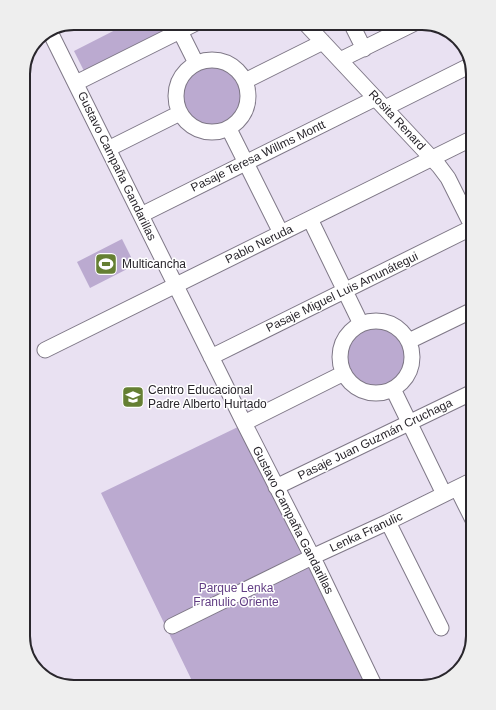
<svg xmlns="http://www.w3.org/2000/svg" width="496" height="710" font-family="Arial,sans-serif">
<rect width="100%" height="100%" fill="#e9e1f2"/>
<path fill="#bbaad0" d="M129,23h34l6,10 -83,42 -12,-24z
M180 97a33 33 0 1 1 66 0a33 33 0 1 1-66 0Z
M122,239l13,26 -45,23 -13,-26z
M347 357a30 30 0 1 1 60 0a30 30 0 1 1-60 0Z
M240,426l124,256 -9,5h-160l-94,-194z"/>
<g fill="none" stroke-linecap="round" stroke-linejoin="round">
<g stroke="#7f7887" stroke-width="17">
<path id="street" d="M305,23l134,143 9,12 25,50
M351,23l13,26
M180,31l16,32
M50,32l194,391 73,143 58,121
M176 96a36 36 0 1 1 72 0a36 36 0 1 1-72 0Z
M340,60l75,-37
M245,81l78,-39
M76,83l120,-60
M385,108l86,-43
M229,129l52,104
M108,149l72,-36
M141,215l235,-117
M310,219l51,105
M340 357a36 36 0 1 1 72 0a36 36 0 1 1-72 0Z
M409,341l64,-31
M45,350l428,-212
M211,357l262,-130
M393,389l51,105
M244,423l100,-50
M276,487l197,-95
M457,488l16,32
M388,522l53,106
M172,626l140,-69 76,-35 85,-42"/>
</g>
<use href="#street" stroke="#fff" stroke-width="15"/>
</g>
<defs>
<g id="stadium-square" transform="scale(1.15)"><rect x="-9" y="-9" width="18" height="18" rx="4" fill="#657f33" stroke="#fff"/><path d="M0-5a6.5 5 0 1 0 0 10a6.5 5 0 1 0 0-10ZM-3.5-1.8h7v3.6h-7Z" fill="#fff"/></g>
<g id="school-square" transform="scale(1.15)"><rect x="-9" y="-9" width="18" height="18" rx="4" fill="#657f33" stroke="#fff"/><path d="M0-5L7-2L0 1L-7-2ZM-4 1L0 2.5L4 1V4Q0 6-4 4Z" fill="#fff"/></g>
</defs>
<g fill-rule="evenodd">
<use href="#stadium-square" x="106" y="264"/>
<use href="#school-square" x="133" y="397"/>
</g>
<g text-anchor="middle" stroke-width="3" stroke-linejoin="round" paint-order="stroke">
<g font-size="12" fill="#29262c" stroke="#fff">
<text transform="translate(397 120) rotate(47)" y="4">Rosita Renard</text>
<text transform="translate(258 156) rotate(-26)" y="4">Pasaje Teresa Willms Montt</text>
<text transform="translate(117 166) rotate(64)" y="4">Gustavo Campaña Gandarillas</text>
<text transform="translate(259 244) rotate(-26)" y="4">Pablo Neruda</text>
<text transform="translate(342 292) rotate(-26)" y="4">Pasaje Miguel Luis Amunátegui</text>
<text transform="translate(375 439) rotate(-26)" y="4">Pasaje Juan Guzmán Cruchaga</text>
<text transform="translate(293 520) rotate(63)" y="4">Gustavo Campaña Gandarillas</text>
<text transform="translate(366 532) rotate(-25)" y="4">Lenka Franulic</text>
</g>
<g font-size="12" fill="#29262c" stroke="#fff" text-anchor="start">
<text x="122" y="268">Multicancha</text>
<text x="148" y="394">Centro Educacional<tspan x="148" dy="14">Padre Alberto Hurtado</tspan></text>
</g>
<g font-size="12" fill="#623e84" stroke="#fff">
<text x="236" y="592">Parque Lenka<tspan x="236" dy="14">Franulic Oriente</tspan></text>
</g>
</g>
<path d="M0 0H496V710H0ZM74 30H422A44 44 0 0 1 466 74V636A44 44 0 0 1 422 680H74A44 44 0 0 1 30 636V74A44 44 0 0 1 74 30Z" fill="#eee" fill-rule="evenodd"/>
<path fill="none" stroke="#29262c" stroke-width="2" d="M74 30H422A44 44 0 0 1 466 74V636A44 44 0 0 1 422 680H74A44 44 0 0 1 30 636V74A44 44 0 0 1 74 30Z"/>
</svg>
